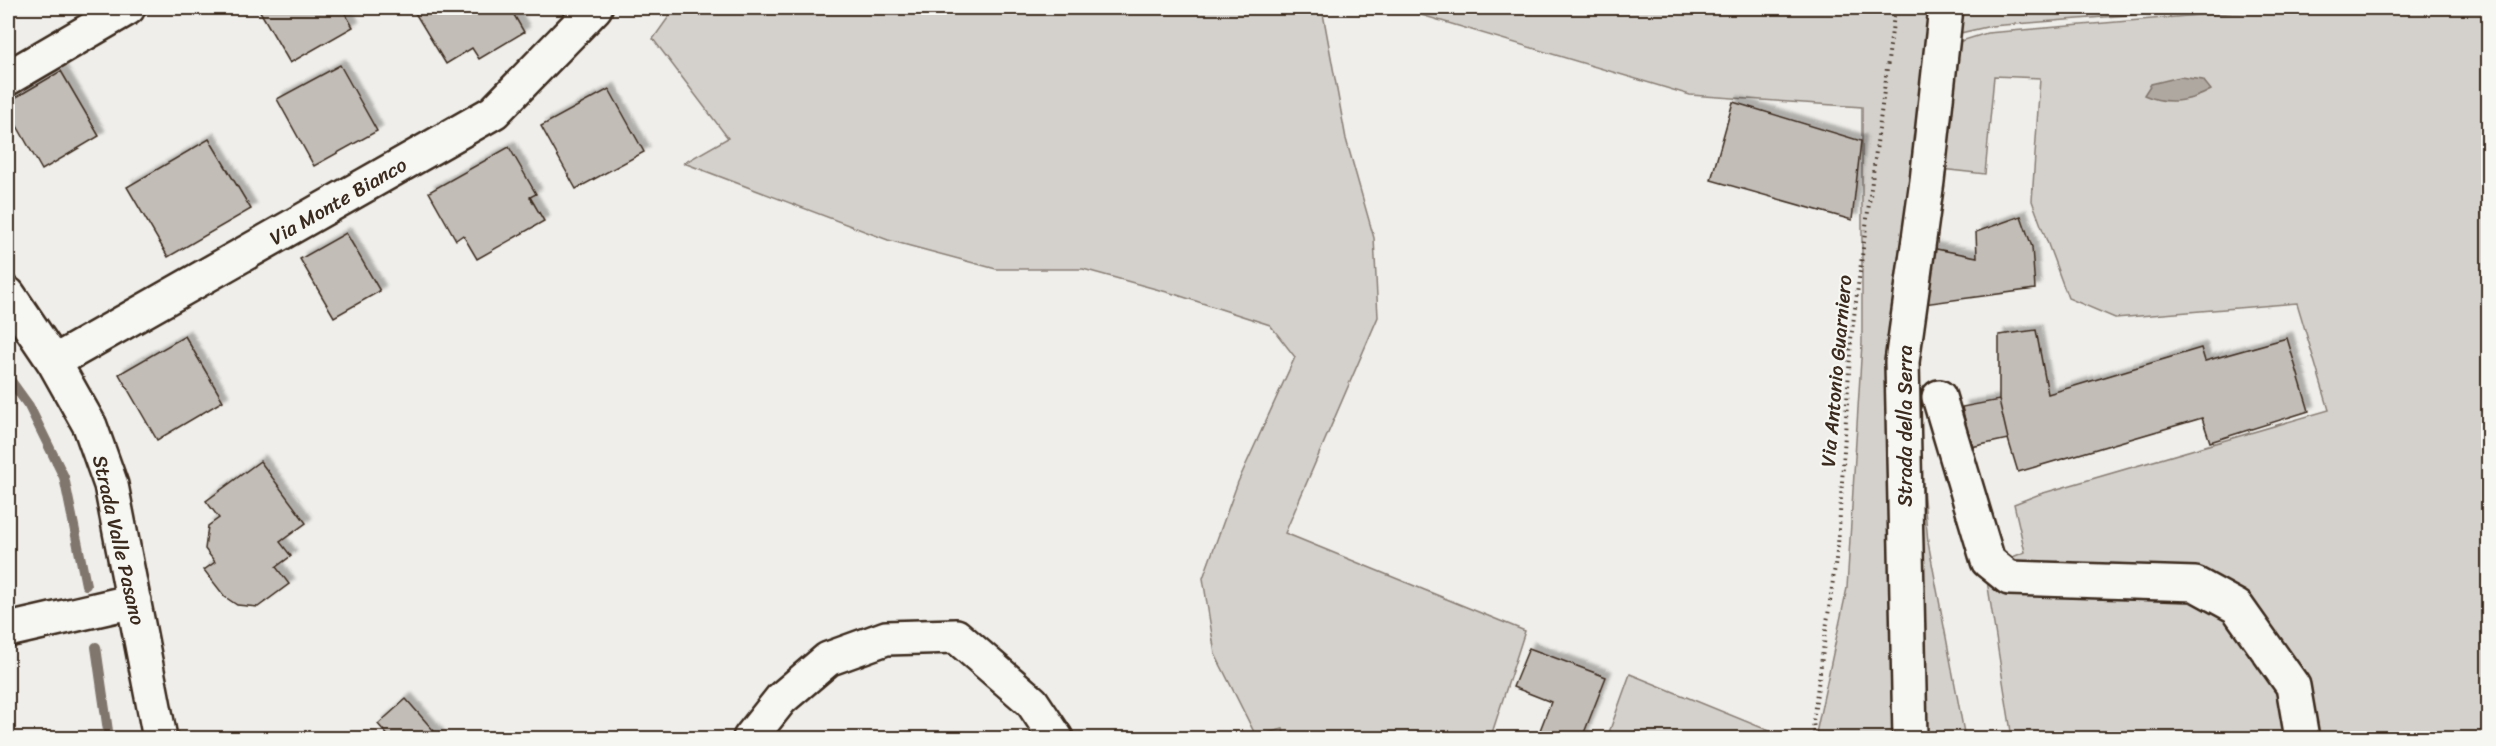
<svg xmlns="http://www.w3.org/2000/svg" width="2496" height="746" font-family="Sriracha,sans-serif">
<defs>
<filter id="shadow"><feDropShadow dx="5.5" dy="-5.5" stdDeviation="1.5" flood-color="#0004"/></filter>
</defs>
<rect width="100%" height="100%" fill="#efeeea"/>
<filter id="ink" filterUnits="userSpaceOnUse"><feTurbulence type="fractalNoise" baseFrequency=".0167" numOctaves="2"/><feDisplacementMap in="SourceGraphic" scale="12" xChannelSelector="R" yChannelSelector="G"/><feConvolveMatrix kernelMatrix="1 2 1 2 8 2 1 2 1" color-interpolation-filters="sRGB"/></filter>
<g filter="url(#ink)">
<path fill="#d4d1cc" stroke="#887e75" stroke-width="1.5" d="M675,8h647l24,131 28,99 4,79 -93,216 240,98 -33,102 13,5h-220l-2,-9 -27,7 -41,-82 -12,-76 35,-96 57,-125 -25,-32 -96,-31 -91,-25h-87l-108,-29 -204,-77 44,-25 -75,-99z
M1398,8h768v4l-175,14 -39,9 -38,127 6,294 8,86 37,196h-150l32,-150 15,-245v-236l-172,-12z
M2282,8h206v730h-476l-27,-170 40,-16 -11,-48 26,-10 289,-84 -32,-107 -182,15 -47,-20 -36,-97 8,-123 -46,-2 -9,98 -44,-5 17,-127 29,-9z
M1630,674l157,64h-180z"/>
<path fill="#afa8a1" stroke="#81766d" stroke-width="1.5" d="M2180,77l23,3 8,10c-21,12 -45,15 -67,5l7,-11z"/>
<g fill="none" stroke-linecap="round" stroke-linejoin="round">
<path stroke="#81766d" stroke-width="10" d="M8,377l21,29 35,71 22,108
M96,647l13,91"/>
</g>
<path fill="#c2bdb7" stroke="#3b2a1e" stroke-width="1.5" filter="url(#shadow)" d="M8,8h14l-13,7z
M258,8h84l11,19 -63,36z
M412,8h98l14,24 -45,27 -7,-11 -26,16z
M340,65l37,66 -63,35 -37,-67z
M61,71l38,65 -57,34 -34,-60v-8z
M609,89l35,63 -68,37 -35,-63z
M1733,102l128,39 -9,79 -141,-40z
M209,139l42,70 -83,48 -41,-70z
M509,147l27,47 -6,3 14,24 -67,38 -14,-24 -7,5 -27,-48z
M2021,216l11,31 3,42 -111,15 2,-57 51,10 -1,-25z
M346,233l34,58 -46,26 -34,-58z
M2036,330l12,64 153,-46 4,13 82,-23 22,73 -99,31 -8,-24 -184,54 -10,-33 -9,-39v-65z
M185,336l38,65 -66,39 -38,-66z
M1999,400l9,39 -37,8 -9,-40z
M260,461l46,62 -26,19 11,14 -15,11 13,17 -31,23 -21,-2 -12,-8 -21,-27 11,-8 -10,-13 3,-23 11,-8 -13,-17z
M1529,648l77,29 -24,61h-45l14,-36 -38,-15z
M406,699l34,39h-50l-12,-14z"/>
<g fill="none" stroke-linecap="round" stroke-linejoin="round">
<g stroke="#3b2a1e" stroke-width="38">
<path id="minor" d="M8,78l120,-70
M8,294l46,68 36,64 21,59 49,253
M54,362l440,-250 101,-104
M1939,397l49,164 21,17 186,6 42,23 56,79 9,52
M8,630l126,-29
M750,738l31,-39 47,-40 58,-21 70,-2 76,66 24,36
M1910,738l-8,-376 25,-181 19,-173"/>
</g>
<path stroke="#3b2a1e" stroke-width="4" stroke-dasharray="1.5 4.5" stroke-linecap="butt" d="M1815,738l-2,-17 25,-176 13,-206 44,-331"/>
<use href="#minor" stroke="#f6f6f2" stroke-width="33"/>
</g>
</g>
<g text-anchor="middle" stroke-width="4.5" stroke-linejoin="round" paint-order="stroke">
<g font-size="20" fill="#3b2a1e" stroke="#f6f6f2">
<text transform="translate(338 201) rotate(-30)" y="7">Via Monte Bianco</text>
<text transform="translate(1836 371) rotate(-85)" y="7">Via Antonio Guarniero</text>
<text transform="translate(1905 426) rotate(-90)" y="7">Strada della Serra</text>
<text transform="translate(119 540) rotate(77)" y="7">Strada Valle Pasano</text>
</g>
</g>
<rect width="2496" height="746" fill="none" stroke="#f6f6f2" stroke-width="30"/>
<rect x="15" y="15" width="2466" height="716" fill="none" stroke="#3b2a1e" stroke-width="2" filter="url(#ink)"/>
</svg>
